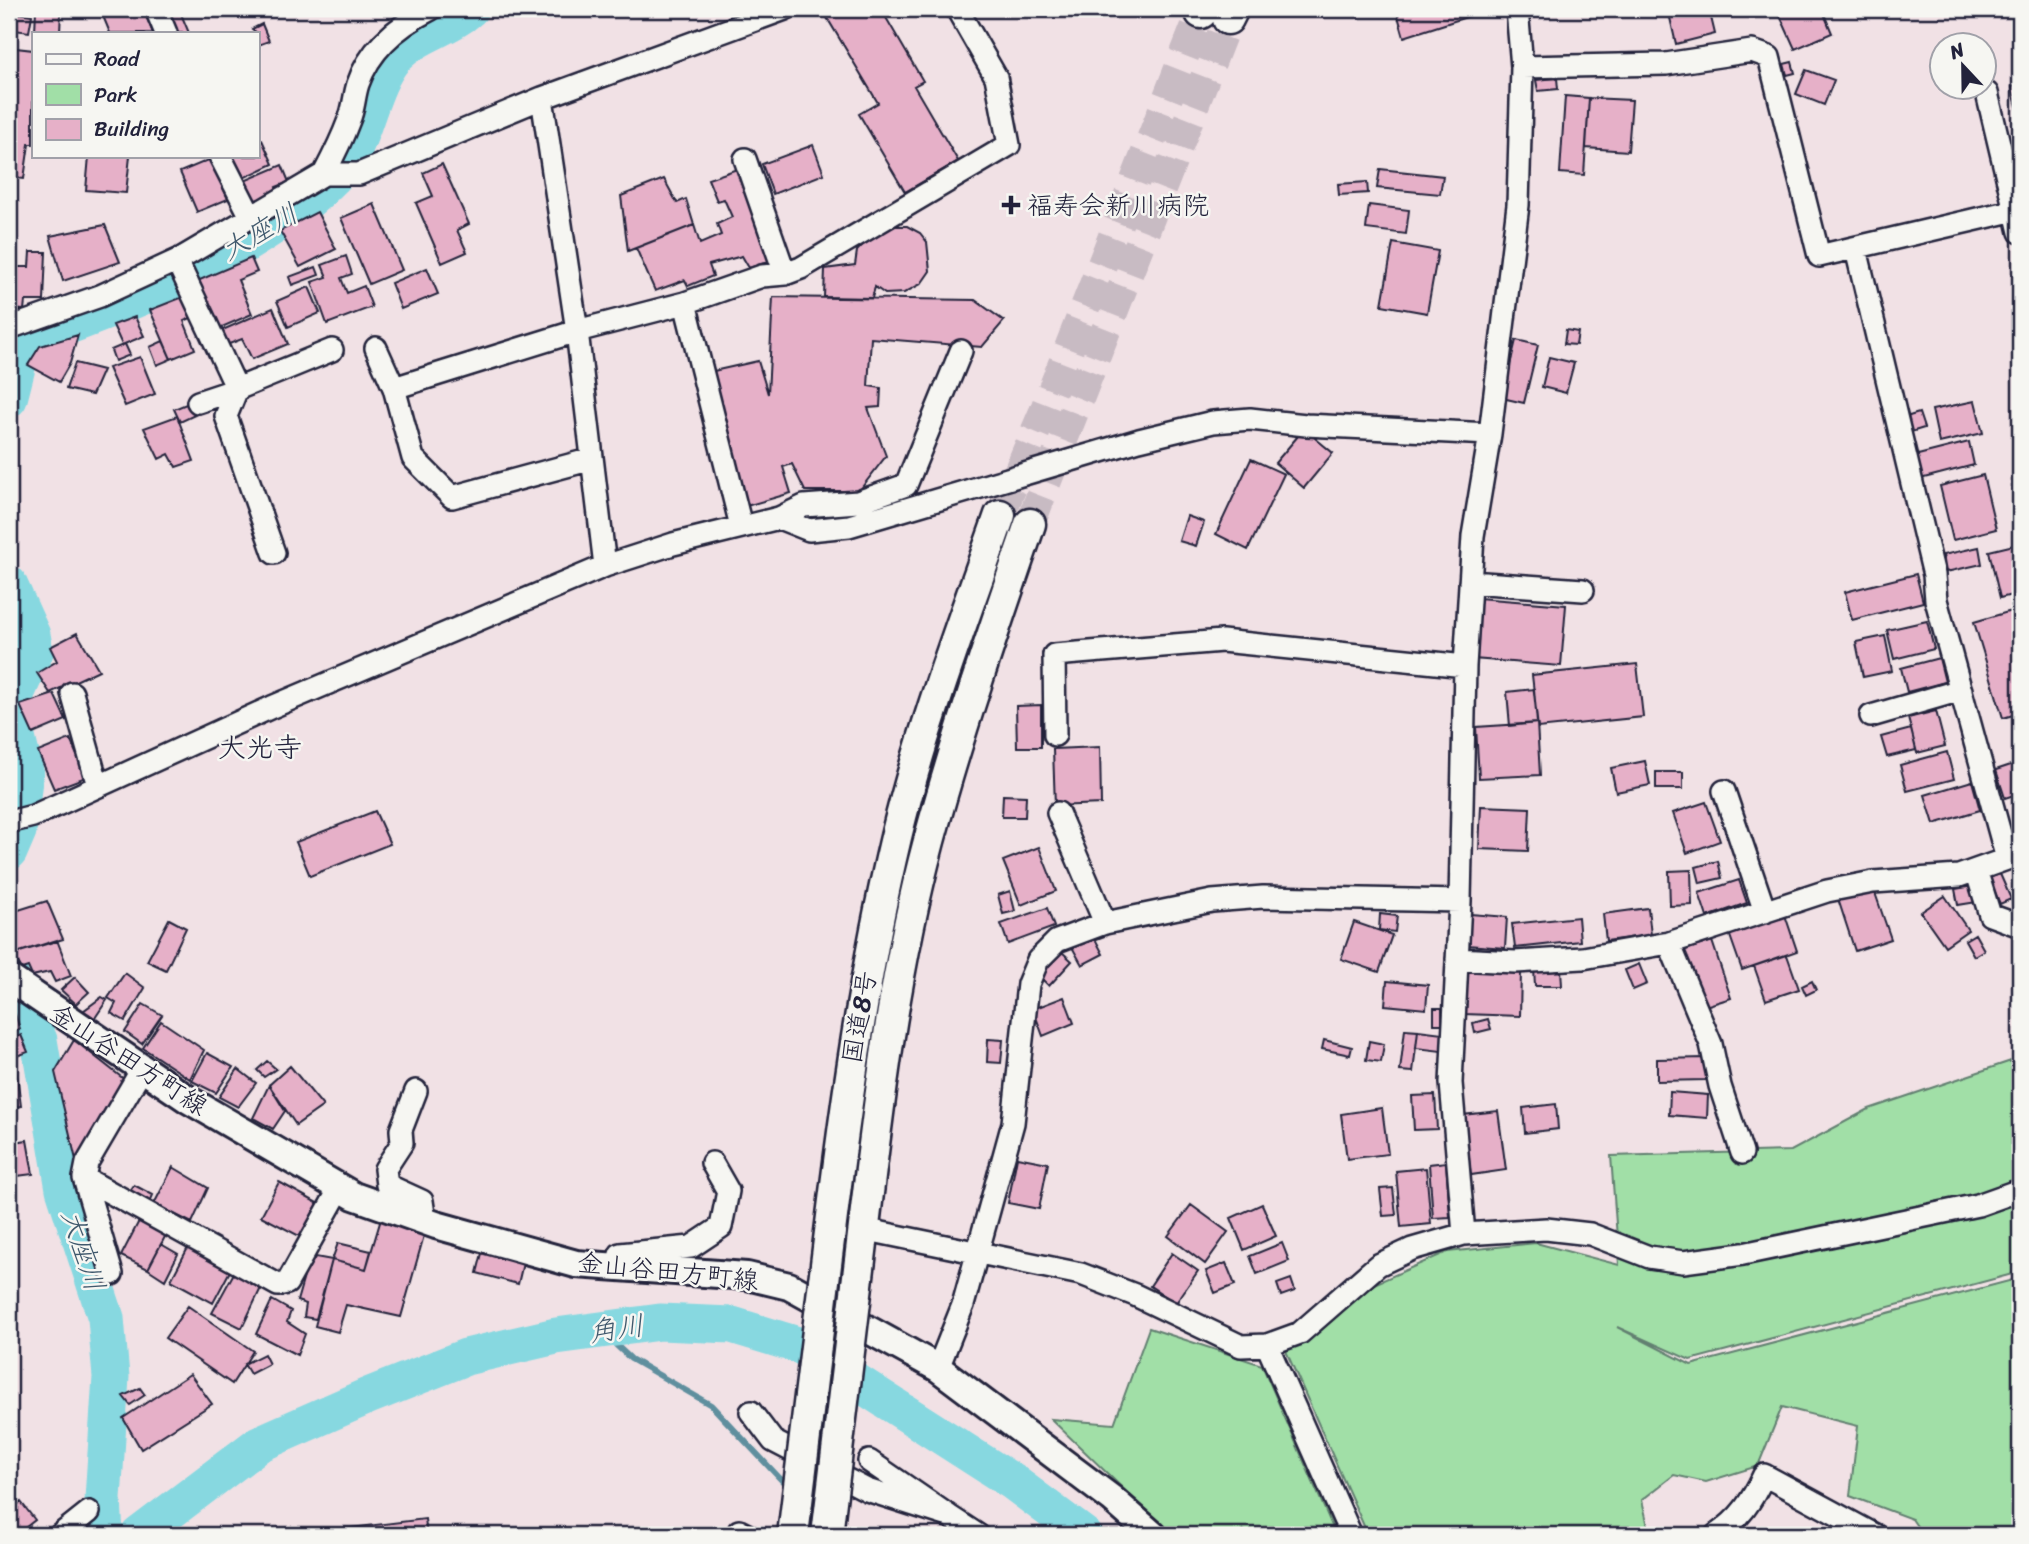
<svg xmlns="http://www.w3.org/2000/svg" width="2029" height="1544" font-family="Sriracha,'Klee One',sans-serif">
<rect width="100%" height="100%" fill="#f1e1e5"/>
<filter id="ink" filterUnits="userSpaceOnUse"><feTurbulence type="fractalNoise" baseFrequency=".0143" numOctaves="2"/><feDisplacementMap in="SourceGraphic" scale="14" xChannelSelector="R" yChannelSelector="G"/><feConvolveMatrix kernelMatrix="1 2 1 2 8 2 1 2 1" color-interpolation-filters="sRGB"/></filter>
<g filter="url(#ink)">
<path fill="#a1dfa7" stroke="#628071" stroke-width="2" d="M2020,1058v214l-330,88 -73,-33 74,38 329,-87v257h-97l-11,-16 -62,-23 8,-70 -76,-19 -24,59 -52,16 -32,-7 -32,25 8,35h-282l-82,-184 88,-67 73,-32 89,-9 83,22 -8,-109 180,-5 78,-42z
M1149,1328l113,37 74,170h-86l-8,-6 6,6h-77l-120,-116 63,5z"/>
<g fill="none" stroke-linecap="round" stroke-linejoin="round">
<path stroke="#5f8f9e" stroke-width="6" d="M600,1330l31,29 80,46 78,83"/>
<path stroke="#87d8e0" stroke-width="37" d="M9,399l12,-47 14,-14c97,-33 241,-93 308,-171 21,-25 27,-82 52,-110 22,-23 53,-28 75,-48
M9,584l23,51 3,17 -25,56 15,63 -7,60 -9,21
M9,973l30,67 25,149 42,129 5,59 -8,122 2,36
M139,1535l120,-91 109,-48 98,-39 90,-21 104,-14 72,3 69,21 212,136 71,53"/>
</g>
<path fill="#e6b0c8" stroke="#22223b" stroke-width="2" d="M36,9h25l-1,24h-25z
M121,9h22l10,24h-43l-7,-17z
M163,9h16l10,24h-16z
M838,9h43l42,72 -9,5 44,75 -53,31 -46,-78 19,-11 -52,-87z
M1396,9h82l1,4 -75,24z
M1668,9h41l6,25 -39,10z
M1777,9h45l10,24 -37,16z
M16,13l16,2 -3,17 -15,-2z
M262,24l7,17 -11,4 -1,-12 -5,-4z
M16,48l17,2v94h-4l-5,35 -15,-2v-113h4z
M1792,62l3,11 -8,2 -3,-11z
M1806,70l28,10 -10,25 -28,-11z
M1557,78l1,11 -20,2 -2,-11z
M2020,84v26l-2,1 -6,-24z
M1565,96l24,2 -5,77 -24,-2z
M1589,98l43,2 -4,51 -42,-3z
M262,140l11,24 -34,16 -10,-24h28v-13z
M813,145l11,29 -51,20 -11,-30z
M89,156h41l-4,37 -40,-3z
M211,159l17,40 -31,13 -17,-40z
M442,164l27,60 -12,6 10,22 -25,11 -26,-60 17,-7 -10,-23z
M282,165l7,17 -13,5 3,8 -27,11 -10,-24z
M740,168l30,93 -21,7 -7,-12 -33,9 4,11 -25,10 -3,-6 -30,11 -19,-43 58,-23 6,19 21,-9 -4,-11 15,-7 -8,-18 -7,2 -9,-22z
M1380,169l63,7 -3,18 -63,-6z
M664,179l13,24 9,-4 8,26 -66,26 -7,-55z
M1367,182l1,11 -29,2 -1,-11z
M374,204l28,66 -33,14 -28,-66z
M1369,205l40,5 -3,24 -40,-5z
M317,212l19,37 -36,18 -20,-36z
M105,225l15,37 -57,19 -13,-45z
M888,226h19l13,7 7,9 3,29 -9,13 -17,9 -19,1 -10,-7 -3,11 -48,-1 1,-28 30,-4 2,-14 13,-14z
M1393,243l45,8 -11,62 -45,-8z
M30,252h16l-2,49h-19l-1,9 -15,-1v-42h20z
M346,256l6,18 -11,4 6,15 17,-7 8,21 -45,17 -15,-42 15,-5 -5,-12z
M251,258l6,14 -19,8 14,34 -37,16 -20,-48z
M316,267l3,8 -27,10 -3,-8z
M427,268l11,26 -37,15 -10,-26z
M309,287l11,26 -32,14 -11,-26z
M183,297l8,21 -7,3 11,28 -24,10 -21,-49z
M773,297l202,3 29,21 -22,26 -111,-9 -3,48 13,2 -1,19 -12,1 18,48 -27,35h-54l-13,-27 -9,3 8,26 -48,14 -34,-135 49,-11 10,33z
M273,308l15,36 -36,15 -10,-20 -18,7 -6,-14z
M135,317l9,19 -22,9 -9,-20z
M1566,330l12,2 -2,13 -12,-1z
M78,335l-8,28 -11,19 -31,-17 12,-19z
M1516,340l22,5 -14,58 -22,-5z
M163,341l8,18 -14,6 -7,-18z
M125,344l5,11 -15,6 -4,-11z
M140,357l15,37 -30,12 -17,-38z
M1549,357l25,6 -8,30 -24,-6z
M75,363l28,7 -11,25 -26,-6z
M1975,401l8,32 -44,10 -7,-33z
M191,402l6,12 -17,8 -6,-13z
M1919,413l5,15 -13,4 -5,-15z
M177,416l17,45 -18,6 -7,-13 -10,5 -15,-31z
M1304,429l29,24 -29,35 -29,-25z
M1969,442l5,23 -54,14 -6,-23z
M1251,459l33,15 -36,76 -32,-16z
M1983,475l13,54 -43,11 -13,-54z
M1187,516l17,6 -8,24 -17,-5z
M2018,544l2,49 -20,5 -11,-47z
M1979,547l3,17 -36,8 -3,-17z
M1916,574l7,28 -71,18 -7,-28z
M1478,598l88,7 -5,61 -88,-7z
M2018,609l2,104 -17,5 -29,-96z
M1927,621l7,28 -40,10 -7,-29z
M77,633l22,37 -49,23 -13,-20 20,-12 -7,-14z
M1885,636l7,35 -29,6 -7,-35z
M1939,658l6,24 -38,10 -6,-24z
M1637,664l6,53 -105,11 -6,-53z
M1534,689l3,34 -27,3 -3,-34z
M54,694l12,26 -33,14 -13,-29z
M1041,705v42h-24l-1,-41z
M1936,711l9,35 -28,7 -9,-35z
M1537,723l3,52 -61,3 -3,-51z
M1911,729l5,21 -29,7 -6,-20z
M70,739l16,38 -32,12 -16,-37z
M1100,747l1,57 -46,2 -2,-57z
M1947,752l7,27 -47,12 -7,-26z
M1645,761l5,24 -34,7 -5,-24z
M2020,762v31l-15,5 -9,-28z
M1656,772h27v17h-27z
M1972,781l8,29 -46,14 -9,-29z
M1003,795l23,1 -1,21h-23z
M1706,802l14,39 -33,12 -14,-40z
M1481,806l49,2 -2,43 -49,-2z
M375,811l15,33 -80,32 -14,-34z
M1039,847l17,44 -35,14 -18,-44z
M1718,861l4,17 -22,5 -4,-16z
M1691,870l1,35 -22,1 -1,-35z
M2000,874l11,25 -11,5 -11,-26z
M1739,880l8,23 -40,14 -8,-24z
M1974,886l3,16 -19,3 -3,-16z
M1873,887l18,52 -36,12 -17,-52z
M1010,891l5,20 -12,3 -5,-19z
M1945,896l23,34 -23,16 -24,-34z
M2020,896v11l-6,2 -3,-10z
M47,901l16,38 -50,15 -4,-13v-28z
M1047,908l7,19 -46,17 -7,-20z
M1648,908l3,27 -45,6 -3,-27z
M1380,914l17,2 -2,16 -16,-2z
M1470,914l37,3 -2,31 -38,-3z
M1785,915l12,36 -55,19 -13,-37z
M1578,917l2,24 -65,7 -3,-24z
M169,919l17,9 -20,42 -19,-9z
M1354,922l38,13 -13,37 -38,-13z
M1975,934l9,16 -10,6 -9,-16z
M1093,935l10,19 -21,11 -10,-18z
M57,940l14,36 -16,6 -5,-10 -18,4 -4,-9 -6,2 -9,-15z
M1712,941l19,57 -29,9 -20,-56z
M1062,952l10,9 -23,25 -10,-10z
M1787,955l12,34 -33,11 -12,-34z
M1639,964l8,20 -14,6 -8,-20z
M1466,969l55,2 -1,45 -56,-2z
M1534,969h27l1,17h-27z
M125,973l20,15 -20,33 -14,-8 5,-10 -8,-5z
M75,977l14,15 -13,12 -15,-14z
M1387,981l41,4 -2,24 -41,-4z
M1812,981l4,9 -10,5 -4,-9z
M102,997l5,3 -12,18 -12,-7z
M1064,997l10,26 -31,13 -10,-27z
M143,1004l19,11 -20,29 -17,-12z
M1434,1008h8v16h-8z
M15,1014l5,15 -11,4v-17z
M1488,1019l3,10 -16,4 -2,-10z
M161,1021l43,29 -14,29 -47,-31z
M1405,1029l13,1 -5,42 -13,-1z
M1418,1030l25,3 -2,18 -25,-3z
M21,1035l7,17 -11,4 -7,-16z
M988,1039l15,1 -2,23 -14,-1z
M74,1040l51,40 -48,84 -22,-92z
M1324,1040l28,7 -2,8 -28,-6z
M1369,1041l15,3 -3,18 -15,-2z
M207,1053l26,14 -17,26 -24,-12z
M1706,1058v22l-49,1v-22z
M267,1061l9,8 -12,8 -7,-7z
M290,1066l33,40 -27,19 -27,-40z
M16,1068l5,38 -12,1v-38z
M238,1069l18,14 -18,24 -19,-10z
M269,1085l16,26 -12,18 -20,-11z
M1670,1092l38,3 -1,23 -38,-3z
M1435,1095l2,34 -23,1 -2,-34z
M1556,1104l2,25 -33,4 -2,-25z
M1382,1108l6,46 -41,5 -6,-45z
M1498,1111l8,59 -35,5 -8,-60z
M27,1140l6,34 -24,3v-34z
M1017,1157l31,6 -9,46 -31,-6z
M1446,1162l4,55 -17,1 -4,-54z
M173,1167l35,21 -16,35 -38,-19z
M1426,1168l5,56 -30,3 -5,-56z
M279,1182l40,22 -18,33 -40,-21z
M134,1185l19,10 -3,7 -20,-11z
M1393,1188l3,27 -13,1 -3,-27z
M1262,1204l14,32 -32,14 -13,-32z
M1191,1205l37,27 -23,32 -37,-28z
M140,1219l27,14 -19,36 -27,-13z
M381,1219l44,13 -24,85 -55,-12 -8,27 -23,-6 17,-66 34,9z
M338,1243l33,8 -5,18 -34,-9z
M1282,1243l7,18 -32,13 -7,-18z
M161,1244l17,10 -13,26 -17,-11z
M190,1244l41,25 -18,34 -42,-23z
M483,1249l40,14 -5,21 -41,-11z
M1172,1253l26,18 -22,32 -26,-17z
M310,1256l22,4 -16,59 -12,-2 2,-13 -9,-3z
M1226,1263l9,22 -20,8 -9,-22z
M235,1271l27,15 -20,42 -30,-15z
M1291,1279l4,12 -14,5 -4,-12z
M272,1300l19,11 -4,11 18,12 -8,21 -41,-21z
M188,1306l65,45 -21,33 -67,-46z
M264,1354l5,10 -19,10 -6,-10z
M190,1374l22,30 -71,45 -18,-31z
M140,1388l5,7 -15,10 -7,-9z
M21,1502l14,18 -19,15h-7v-23z
M425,1519l2,16h-136h1z"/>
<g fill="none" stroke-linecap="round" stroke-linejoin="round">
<path stroke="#c8bbc3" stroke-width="30" stroke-dasharray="30 15" stroke-linecap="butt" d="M1000,515l45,-106 156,-396
M1030,524l198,-505"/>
<g stroke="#22223b" stroke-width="26">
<path id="minor" d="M156,9l10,24
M1522,67l144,-3 86,-13 17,6 50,199 201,-47
M1987,93l33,139
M542,98l35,233 28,235
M220,156l31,61
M745,159l40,115
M324,174c9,-17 18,-35 25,-54 5,-11 5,-24 9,-36 12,-36 41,-59 73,-75
M1856,249l78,326 2,25 71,259
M177,261l60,128 -39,13
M9,328l91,-32 80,-37 144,-85h35l183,-76 243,-89
M376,348l18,40
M592,459l-140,38 -39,-39 -19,-70 183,-57 108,-28
M779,518l25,-12 54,-4 48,-17 55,-134
M741,526l-56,-223 77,-27 23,-2 16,-6 208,-123 -13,-68 -39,-68
M274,553l-48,-137 11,-27 95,-39
M1470,582l113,8
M72,693l26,93
M1871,716l90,-26
M1055,735l-1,-80 168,-14 243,25
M1724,791l41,121
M1058,813l47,110
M9,822l24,-6 239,-109 333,-141 68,-22 106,-26 30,12 40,-4 290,-86 74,-18 37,-3 56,6 184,9
M1976,870l14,45 30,11
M1669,943l42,101 9,42 22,67
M1457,959l58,3 68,-4 86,-15 158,-52 46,-9 86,-6 59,-21
M416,1091l-15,39 1,13 -17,26 2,16 35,16 3,20
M84,1178l194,107 9,-2 53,-95
M863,1229l218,45 54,21 106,51 26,-1 33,-12 78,-68 34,-16 52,-15 82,-5 44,5 59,23 34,5 60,-8 235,-49 42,-15
M1464,1234l-13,-151 9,-182 5,-235 8,-130 17,-102 28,-229 4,-138 -5,-58
M618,1269l2,-15 71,-7 30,-20 7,-36 -16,-28
M112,1274l-28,-96 3,-15 55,-94
M1267,1345l84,190
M938,1368l25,-63 50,-182 15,-139 10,-24 19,-19 48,-18 107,-22 51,-4 197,4
M751,1412l22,29 94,49 82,26 -80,-55
M949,1516l29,19
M60,1535l29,-23
M738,1535l1,-4 8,4
M1716,1535c24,-16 36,-34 48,-60l111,60"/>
</g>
<g stroke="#22223b" stroke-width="32">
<path id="major" d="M9,978l180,122 165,96 82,29 140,39 171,12 42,10 149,82 174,131 41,36"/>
</g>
<g stroke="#22223b" stroke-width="35">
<path id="highway" d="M1201,13l1,-4
M1228,19l5,-10
M824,1281c18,-149 37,-297 72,-444 26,-109 67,-216 104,-322
M857,1285c18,-149 33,-299 72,-444 29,-107 65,-212 101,-317"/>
</g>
<use href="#minor" stroke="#f6f6f2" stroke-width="21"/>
<use href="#major" stroke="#f6f6f2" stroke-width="26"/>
<use href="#highway" stroke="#f6f6f2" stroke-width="30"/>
<g stroke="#22223b" stroke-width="35" stroke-linecap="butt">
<path id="highway-bridge" d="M793,1535l31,-254
M827,1535l30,-250"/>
</g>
<use href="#highway-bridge" stroke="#f6f6f2" stroke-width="30"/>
</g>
</g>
<path fill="#22223b" stroke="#f6f6f2" stroke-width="2.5" d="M1007.5 194.5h7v7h7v7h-7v7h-7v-7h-7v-7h7z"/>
<g text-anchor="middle" stroke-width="5" stroke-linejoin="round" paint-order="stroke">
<g font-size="26" fill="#22223b" stroke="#f6f6f2" text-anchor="start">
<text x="1027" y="214">福寿会新川病院</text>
</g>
<g font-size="26" fill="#22223b" stroke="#f6f6f2">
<text transform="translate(859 1017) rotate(-80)" y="9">国道8号</text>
<text transform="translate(129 1059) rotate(33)" y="9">金山谷田方町線</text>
<text transform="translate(668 1271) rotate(6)" y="9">金山谷田方町線</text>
</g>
<g font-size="28" font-style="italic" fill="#40596d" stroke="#f6f6f2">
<text transform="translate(259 231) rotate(-30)" y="10">大座川</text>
<text transform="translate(84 1250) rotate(72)" y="10">大座川</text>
<text transform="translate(616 1328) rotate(-8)" y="10">角川</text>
</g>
<g font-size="28" fill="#22223b" stroke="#f6f6f2">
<text x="260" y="757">大光寺</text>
</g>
</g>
<rect width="2029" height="1544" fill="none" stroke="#f6f6f2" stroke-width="35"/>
<rect x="18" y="18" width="1994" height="1509" fill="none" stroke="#22223b" stroke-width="2.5" filter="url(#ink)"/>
<rect x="32" y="32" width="228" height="126" fill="#f6f6f2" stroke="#a1a1a9" stroke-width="2"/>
<rect x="46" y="54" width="35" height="10" fill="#f6f6f2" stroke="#a1a1a9" stroke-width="2"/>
<text x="94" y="66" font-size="21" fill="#22223b">Road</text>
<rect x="46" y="84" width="35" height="21" fill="#a1dfa7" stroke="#a1a1a9" stroke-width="2"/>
<text x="94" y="102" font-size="21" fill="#22223b">Park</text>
<rect x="46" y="119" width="35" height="21" fill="#e6b0c8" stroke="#a1a1a9" stroke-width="2"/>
<text x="94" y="136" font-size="21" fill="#22223b">Building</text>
<g transform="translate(1963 66) rotate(338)"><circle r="33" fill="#f6f6f2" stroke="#a1a1a9" stroke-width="2"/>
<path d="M0-5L12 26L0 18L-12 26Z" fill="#22223b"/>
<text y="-10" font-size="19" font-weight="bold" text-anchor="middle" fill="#22223b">N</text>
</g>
</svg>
